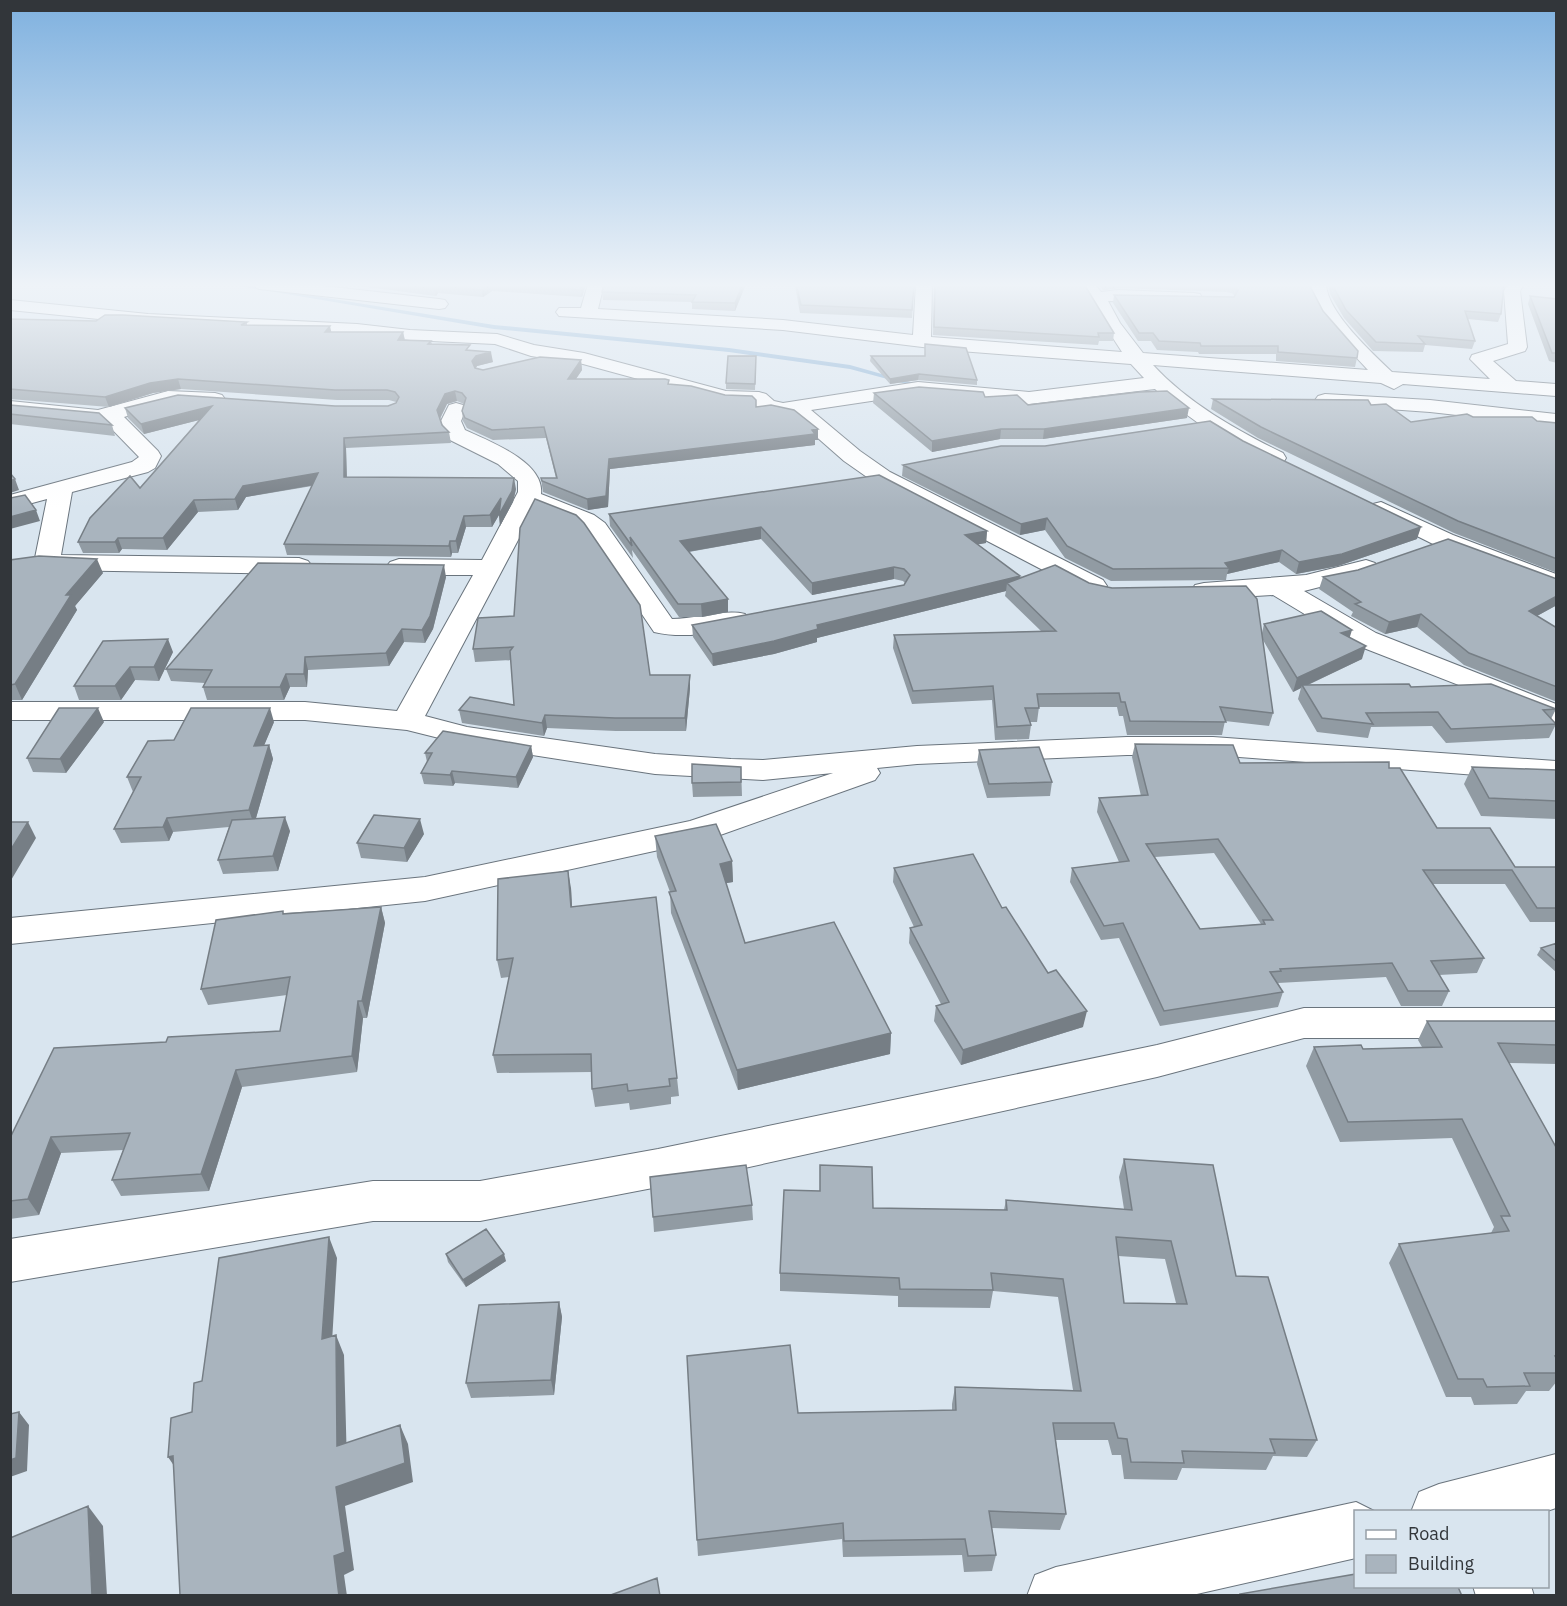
<svg xmlns="http://www.w3.org/2000/svg" width="1567" height="1606" font-family="'IBM Plex Sans',sans-serif">
<rect width="100%" height="100%" fill="#d9e5ef"/>
<g fill="none" stroke-linecap="round" stroke-linejoin="round">
<path fill="#81acd2" fill-rule="evenodd" d="M227,284h13l254,41 235,23 121,17 74,21 -3,2 -71,-19 -121,-17 -235,-23z"/>
<g stroke="#6a747d" stroke-width="2">
<path id="minor" d="M251,284h55l133,15 6,1 3,4 -3,4 -6,1 -180,-20z
M588,284h16l-6,25 185,11 130,15 3,-51h16l-1,53 191,15 -44,-68h17l6,8 17,-2 76,3 6,1 2,4 -2,4 -92,-1 12,22 23,30 225,17c-18,-20 -59,-59 -58,-86h16c1,28 46,69 66,88l98,7 -20,-20 2,-4 36,-11 -4,-53 4,-7h16l-4,7 7,56 -2,4 -32,10 23,20 40,3v12l-153,-12 -9,5 -13,-6 -228,-18c35,38 83,65 130,88l3,5 -3,5c-26,6 -108,-55 -128,-74l-126,15 -111,-10 -107,16 49,41 30,21 213,108 4,6 -4,6 -9,2 -9,-2 -211,-110 -30,-21 -49,-43 -35,-8 -7,-6 -27,-1 -143,-39 -52,-8 -36,-12 -85,-4 -53,-6 -209,-10 -138,-14v-10l138,14 209,10 53,6 87,4 37,11 50,8 142,38 33,1 7,2 8,7 9,2 135,-21 111,10 115,-14 -13,-14 -184,-14 -164,-20 -224,-14 -3,-4 3,-4h22z
M168,391l47,2 7,2 3,4 -3,4 -7,2 -46,-2 -45,14 34,34 3,5 -6,12 -7,4 -76,20 -11,63 238,3 9,3 4,5 -4,5 -9,3 -249,-4 -9,-3 -6,-9 12,-59 -37,10v-14l122,-33 7,-5 -35,-36 -94,-8v-12l88,9z
M1325,394l105,6 126,14v12l-126,-14 -112,-8 -3,-4 3,-4z
M456,403l7,2 3,4 -5,12 4,9c24,11 80,32 76,64l53,21 11,8 67,96c23,0 52,-10 73,-5l4,6 -4,6c-30,7 -61,13 -91,6l-67,-99 -9,-8 -43,-17 -110,208 42,11 188,27 76,5 32,1 154,-14 210,-9h86l343,24v20l-343,-26h-86l-210,9 -40,4 3,5 -5,7 -166,59 -284,62 -415,43v-26l415,-41 265,-56 143,-48 -70,7 -108,-6 -188,-29 -60,-15 -102,-10h-295v-18h295l92,9 76,-136h-74l-9,-3 -4,-5 4,-5 9,-3 83,1 36,-68v-11l-20,-17 -50,-25 -7,-18 8,-16z
M1381,502l72,33 103,39v17l-121,-46 -62,-31 -4,-5 4,-5z
M1366,560l9,3 4,5 -4,5 -71,18 72,42 180,71v19l-200,-78 -83,-50 -69,4 -9,-2 -4,-6 4,-6 9,-2 102,-8z
M1304,1008h252v30h-252l-147,39 -499,110 -178,34h-107l-363,61v-43l363,-58h107l178,-32 499,-104z
M1556,1454v54l-12,4h-133l8,-20 20,-8z
M1356,1502l20,10h-20v46l-168,38h-161l8,-21 21,-8z
M1473,1586h58l3,10h-58z"/>
</g>
<use href="#minor" fill="#fff" fill-rule="evenodd"/>
</g>
<path fill="#919ba3" fill-rule="evenodd" d="M359,284h227l-4,13 -90,-6 -9,6 -45,-4 -2,3 -77,-10z
M746,284l-11,27 -43,-2v-7l-89,-2 -1,-8z
M784,284h130l-2,34 -112,-5 -5,-27 -10,1z
M934,284l180,49 -1,8h-14l-1,4 -165,-10z
M1098,284h213v4l12,23 34,47 -2,9 -79,-6v-7h-77l-1,-2 -41,-2 -6,-9h-13l-25,-38 1,-8 120,2 1,-1 -3,-3 -6,-1 -108,-4 -15,2z
M1328,284h176l-3,30 -3,8 -30,-3 7,22 -3,8 -47,-4 -2,7 -50,-1 -29,-33 -14,-24z
M1530,296l27,3v64l-8,-2 -21,-57z
M10,319l86,2 151,1v3l84,7h72l2,8 26,1 1,3 38,7 23,11 -16,4 -1,2 7,2 98,-10 1,10 -6,9 93,1v4l87,23 62,33h-3v5l-205,24 -2,38 -20,3 -45,-18 -2,-14h15l-10,-40 -53,2 -26,-12 -4,-7 -1,-10 2,-7 -7,-3 -10,3 -7,15 2,6 7,7 2,11 -105,5 1,29 169,12 -3,13 -13,24 -1,-11 -7,12h-26l-8,26h-6l-1,4 -164,-2 -3,-11 28,-58 -66,11 -8,13 -40,2 -31,38 -45,-1 -3,4h-36l-5,-11 62,-54 59,-68 -55,14 -16,-16 -3,-10 263,-2 8,-3v-1l-7,-2h-52l-156,-11 -28,4 -44,14 -99,-8z
M756,356l-1,34 -29,-1v-6z
M871,356h54l52,24v5l-59,-5 -28,4 -20,-23z
M874,393l111,4 43,8 159,13 -144,21h-43l-68,13 -59,-49z
M1213,399l158,6 40,17 62,-5 84,6v150l-103,-40 -196,-95 -47,-29z
M10,405l102,20 3,11 -105,-12z
M1243,441l174,98 -79,27 -42,8 -17,-12 -52,12 -1,6 -115,1 -46,-23 -20,-28 -25,5 -118,-59 1,-11 142,-19z
M609,514l378,17 -1,12 -8,1 42,34 69,5 173,50 2,-9 86,13 12,22 -54,26 103,2 145,22 -5,10 5,5 -7,14 -103,5 -14,-17 -61,1 -3,11 -51,-6 -19,-33 3,-11 -8,4 -30,-52 10,73 -4,13 -44,-5 -3,14h-95l-4,-19h-4l-2,-9h-78l-2,15h-7l1,3 -2,14 -34,1 -3,-40 -80,4 -19,-56 1,-13 147,-4 -36,-35 1,-5 -189,47v4l-43,12 -61,12 -20,-29 -1,-12 212,-40 1,-2 -2,-2 -9,-2 -82,16 -51,-56 -72,13 39,47v13l-26,5h-23l-47,-67 1,8 -23,-32z
M10,560l93,13 -28,33 2,4 -55,90h-12z
M446,577l-13,52 -8,14 -21,-1 -15,24 -81,4 -1,17h-17l-6,13h-77l-4,-13 2,-4 -34,-2 -5,-12z
M1323,577l234,2v26l-20,11 20,12v74l-93,-37 -47,-38 -32,7 -34,-18 2,-4 -34,-23z
M478,618l212,70 -4,43h-70l-69,-3 -3,8 -82,-13 -3,-13 55,-5 -3,-45 -36,2 -2,-13z
M173,652l-14,29 -24,-1 -14,20h-42l-5,-14z
M104,722l-38,51 -33,-1 -6,-14z
M274,722l-10,23h5l4,14 -17,59 34,13 -12,40 -55,3 -5,-14 11,-33 -56,5 -4,9 -48,2 -7,-14 19,-37 -6,-15 47,-37z
M1135,744l105,19 149,5 48,60 78,39h42v55h-27l-25,-38h-72l51,74 -7,15 -38,2 10,16 -7,15h-41l-15,-29 -108,6 5,9 -5,15 -118,19 -41,-88 -18,2 -31,-58 2,-14 47,-6 -22,-50 2,-14 42,-2 -9,-39zM1214,853l47,71 -61,5 -45,-72z
M531,746l2,11 -15,31 -63,-5 -2,3 -29,-2 -3,-11 6,-11 -2,-9z
M979,750l73,32 -2,14 -63,2 -10,-34z
M741,767l1,29 -49,1 -1,-14z
M1472,767l85,3v49l-76,-3 -17,-32z
M424,834l-17,28 -46,-4 -4,-15z
M655,836l77,25 1,21 -7,1 19,60 146,90 -1,21 -152,36 -67,-177 -1,-21 -13,-35z
M894,868l108,40 46,65 35,54 -122,38 -27,-44 2,-15 5,-2 -32,-61 1,-15 4,-1 -21,-45z
M571,888l1,19 105,171 2,18 -8,1v7l-41,6 -1,-7 -34,4 -3,-18v-17l-95,1 -4,-18 16,-78 -8,1 -4,-18z
M381,907l4,16 -18,95h-4l-6,54 -115,15 -33,104 -88,5 -9,-16 11,-30 -62,3 -22,62 -29,4v-81l156,-96 114,-11 7,-36 -79,10 -7,-16 83,-76z
M1557,943v30l-20,-18 4,-7z
M1427,1021h130v43l-48,-1 48,86v232l-8,10h-23l-9,13 -43,1 -3,-8h-25l-57,-134 10,-19 92,-11 3,-6 -42,-89 -112,4 -34,-76 8,-19 49,2 59,-2 -4,-7z
M1124,1159l112,117 81,164 -10,17 -34,-1 -7,14 -84,-2 -5,12 -53,-1 -3,-24h-9l-4,-15h-52l10,74 -6,16 -68,-2 4,27 -4,16 -28,1 -2,-17 -119,2 -1,-18 -144,17 -1,-16 101,-127 154,-3v-6l3,-17 118,3 -15,-93 -65,-6 -3,17 -92,-1v-11l-118,-5v-18l93,-65 131,2 2,-10 118,9 -5,-32zM1118,1256l47,3 11,44h-52z
M752,1205l1,15 -99,12 -1,-15z
M446,1254l60,7 -40,26 -18,-25z
M559,1302l3,15 -8,78 -83,3 -5,-15z"/>
<path fill="#767e85" d="M491,284l1,7 -9,6 -1,-7z
M583,284h3l-4,13 -1,-7z
M743,284h3l-11,27v-8z
M1104,284h15l-1,4 -15,2z
M437,286l1,7 -2,3 -1,-7z
M330,326l2,9 -7,-3z
M403,332l2,10 -7,-2z
M491,352l2,10 -16,4 -4,5 -1,-10 4,-5z
M581,360l1,10 -13,19 -1,-10z
M919,374l-1,6 -28,4v-5z
M178,379l3,10 -28,4 -44,14 -4,-10 45,-14z
M455,391l2,10 -10,3 -8,16 -2,-10 8,-16z
M212,406l3,10 -71,18 -3,-10z
M1189,408l-2,10 -144,21 1,-10z
M818,429v11h-3v5l-205,24 -2,38 -20,3 -1,-11 22,-40z
M1001,429l-1,10 -68,13v-11z
M344,438l2,10 1,40 -3,-11z
M318,473l2,11 -74,13 -8,13 -3,-11 8,-13z
M514,478l2,11 -3,13 -13,24 -1,-11 -7,12 -2,-12z
M15,479l4,11 -9,3v-12z
M194,500l4,12 -31,38 -4,-12z
M36,510l4,11 -30,8v-12z
M464,516l2,11 -8,26 -2,-12z
M1047,518l-2,12 -25,5 1,-11z
M761,527v12l-80,14 -1,-12z
M1421,527l-4,12 -79,27 -42,8 3,-12z
M987,531l-1,12 -22,4 1,-12z
M118,538l4,11 -3,4 -4,-11z
M450,541l2,12 -1,4 -2,-11z
M1282,550l-3,12 -52,12 2,-6 -4,-5z
M97,559l6,14 -28,33 2,4 -55,90 -7,-16 51,-89z
M444,565l2,12 -13,52 -8,14 -3,-13z
M894,567v12l-82,16v-12z
M1020,576l-1,12 -12,-5 -1,8 -189,47v4l-43,12 -61,12 -1,-12 105,-29z
M1557,596v9l-33,18 5,-12z
M728,599v13l-26,5 -1,-13z
M1421,614l-4,13 -32,7 4,-12z
M402,629l2,13 -15,24 -3,-13z
M1352,630l-4,13 -7,-10z
M168,639l5,13 -14,29 -5,-14z
M1366,646l-4,13 -59,28 -1,-2 -1,3 -8,4 4,-14z
M305,657l3,13 -1,17 -3,-13z
M130,667l5,13 -14,20 -6,-14z
M286,674l4,13 -6,13 -4,-13z
M690,675v13l-4,43 -1,-13z
M98,708l6,14 -38,51 -6,-14z
M270,708l4,14 -16,38 -4,-14z
M545,715l2,13 -3,8 -2,-13z
M269,745l4,14 -19,66 -5,-15z
M531,746l2,11 -15,31 -2,-11z
M452,771l3,12 -2,3 -3,-11z
M285,817l5,14 -12,40 -5,-15z
M167,818l6,14 -4,9 -6,-14z
M420,819l4,15 -17,28 -3,-14z
M28,822l8,16 -26,44v-31z
M732,861l1,21 -12,2 -1,-20z
M568,871l3,17 2,37 -2,-18z
M381,907l4,16 -18,95 -5,-17z
M358,1001l5,17 -6,54 -5,-16z
M1087,1011l-4,16 -122,38 2,-15z
M891,1033l-1,21 -152,36 -1,-20z
M236,1070l6,17 -33,104 -8,-17z
M51,1137l10,16 -22,62 -11,-16z
M329,1237l8,21 -6,101 -9,-20z
M504,1254l2,7 -40,26 -3,-7z
M559,1302l3,15 -8,78 -3,-15z
M336,1335l8,20 3,110 -10,-19z
M19,1412l10,13 -2,46 -17,6v-17z
M400,1425l8,19 5,38 -68,24 9,64 -10,5 3,21h-8l-5,-40 2,-69z
M173,1456l8,20 -13,-19z
M88,1506l15,20 4,70h-15z"/>
<path fill="#a9b4be" stroke="#767e85" stroke-width="1.5" fill-rule="evenodd" d="M397,284h186l-2,6 -90,-6 -9,6 -45,-4 -2,3z
M604,284h139l-8,19 -43,-1 4,-7 -94,-3z
M796,284h118l-2,26 -111,-5z
M935,284h149l30,49h-16l1,4 -165,-10z
M1229,284h82v4l12,23 35,40 -1,7 -79,-6v-6h-77l-1,-3 -41,-2 -6,-8h-14l-25,-38 120,2 4,-7 -4,-5z
M1332,284h172l-3,30 -36,-3 10,30 -57,-5 7,8 -49,-2 -30,-32z
M1530,296l27,3v54h-5z
M105,315h18l124,7 -6,3 89,1 -5,6h78l-5,8 33,1 -3,3 42,1 -4,5 25,2 -15,4 -4,5 3,7 8,2 57,-13 41,3 -13,19h97l4,1 -1,4 23,2 34,9 27,1 4,4v7l15,-2 23,5 24,19 -6,1 3,4 -206,25 -3,37 -19,3 -45,-18 -1,-3h16l-13,-51 -52,3 -27,-12 -3,-7 4,-13 -4,-5 -7,-2 -10,3 -8,16 5,15 7,7 -105,6v39l170,1 -2,13 -13,24 2,-17 -11,17 -26,1 -8,25h-6l-1,5 -165,-2 34,-71 -75,13 -8,13 -41,1 -31,38h-45l-3,4h-37l12,-24 40,-42 10,12 72,-82 -71,18 -16,-16 53,-13 157,11h53l8,-3 3,-6 -4,-5 -8,-2h-52l-157,-11 -28,4 -45,14 -95,-8v-70l86,2z
M925,344l41,4 11,32 -58,-6 -29,5 -19,-23h54z
M728,356h28l-1,28 -29,-1z
M919,387l64,5 2,5 32,-2 11,10 111,-13 28,-1 22,17 -145,21h-43l-69,12 -58,-48z
M1213,399l155,1 3,5 15,-1 25,18 56,-8 6,3h59l5,4 20,2v136l-99,-38 -197,-94z
M10,405l89,8 13,12 -102,-11z
M1210,421l33,20 178,86 -79,27 -43,8 -17,-12 -57,13 4,5 -116,1 -46,-23 -20,-28 -26,6 -118,-59 98,-19h44z
M10,473l5,6 -5,2z
M879,475l108,56 -22,4 55,41 -203,49 1,4 -44,12 -62,13 -20,-29 212,-40 6,-10 -6,-6 -10,-2 -82,16 -51,-56 -81,14 48,58 -27,5h-23l-48,-67 2,9 -23,-32z
M25,495l11,15 -26,7v-19z
M535,499l41,16 8,8 56,82 10,70h40l-5,43h-70l-70,-3 -3,8 -83,-13 11,-13 44,8 -4,-54 3,-4 -40,2 5,-31 36,-2 6,-88z
M1448,539l109,40v17l-28,15 28,17v59l-88,-34 -48,-39 -32,8 -34,-18 6,-2 -38,-25 35,-7z
M39,556l58,3 -31,36h5l-56,89 -5,1v-125z
M258,563l186,2 -14,51 -8,14 -20,-1 -16,24 -81,4 -1,17h-18l-6,13h-77l9,-17 -46,-1z
M1055,565l34,18 23,5 134,-2 11,13 16,114 -53,-6 6,15 -96,-1 -5,-19h-4l-2,-9 -82,1 2,14h-14l6,17 -34,2 -4,-41 -80,5 -19,-56 162,-4 -49,-48z
M1321,611l31,19 -11,3 25,13 -69,32 -33,-54z
M168,639l-14,28h-24l-15,19h-41l29,-45z
M1409,684l2,3 80,-3 65,25 -13,1 13,14 -105,5 -13,-17 -72,1 7,11 -51,-6 -20,-33z
M59,708h39l-38,51 -33,-1z
M191,708h79l-16,38 15,-1 -20,65 -82,8 -4,9 -49,2 27,-52h-14l21,-36 26,-1z
M443,731l88,15 -15,31 -64,-6 -2,4 -29,-2 11,-20h-7z
M1135,744l98,1 7,18 149,-1v6h11l37,60h53l25,39h42v41h-20l-25,-38h-89l61,88 -53,3 18,30h-41l-16,-28 -112,6 1,2 -11,1 13,20 -119,19 -41,-88 -19,3 -32,-58 57,-7 -30,-63 49,-3zM1218,839l55,81h-10l2,4 -65,5 -54,-85z
M1039,747l13,35 -63,2 -10,-34z
M692,764l49,3v15l-49,1z
M1472,767l85,3v31l-68,-3z
M374,815l46,4 -16,29 -47,-5z
M285,817l-12,39 -55,4 14,-40z
M10,822h18l-18,29z
M716,824l16,37 -12,3 25,79 89,-21 57,111 -154,37 -68,-178 7,-1 -21,-55z
M973,854l29,54 4,-1 42,66 8,-3 31,41 -124,39 -27,-44 13,-4 -39,-74 12,-3 -28,-57z
M568,871l3,36 85,-10 21,181 -8,1 1,7 -42,5 -1,-7 -35,5 -1,-35 -98,1 20,-97 -16,2 1,-81z
M381,907l-19,94h-4l-6,55 -116,14 -35,104 -89,6 18,-47 -79,4 -23,62 -18,2v-63l44,-90 112,-6 2,-5 112,-6 10,-54 -89,12 15,-69 67,-9v3z
M1557,943v19l-16,-14z
M1427,1021h130v24l-59,-2 59,106v207h-2l2,4v13h-33l6,13 -43,1 -4,-8h-25l-59,-135 110,-13 -8,-15h9l-48,-97 -114,3 -34,-75 47,-2 2,4 79,-2z
M1124,1159l89,6 23,111 32,1 49,163 -47,-1 5,14 -93,-2 2,12 -53,-1 -4,-23 -9,-1 -4,-15h-61l13,91 -77,-3 7,44 -28,1 -3,-17 -121,2 -1,-18 -146,17 -10,-184 103,-11 8,68 158,-3 -1,-23 126,4 -18,-112 -72,-6 2,17 -93,-1 -1,-11 -119,-5 4,-83 36,1v-26l52,2 1,41 134,2 -1,-10 126,10zM1116,1237l55,4 16,63 -63,-1z
M746,1165l6,40 -99,12 -3,-40z
M486,1229l18,25 -41,26 -17,-26z
M329,1237l-7,102 14,-4 1,111 63,-21 5,38 -69,24 9,65 -11,4 5,40h-162l3,-1 -7,-139 -5,1 3,-39 21,-6 2,-29 8,-2 17,-123z
M559,1302l-8,78 -85,3 13,-78z
M19,1412l-3,46 -6,2v-46z
M88,1506l4,90h-82v-58z
M1356,1574v13h102l4,9h-221l-1,-2z
M657,1578l3,18h-52z"/>
<linearGradient id="sky" x2="0" y2="1"><stop stop-color="#7fb1df"/><stop offset="0.56" stop-color="#eef3f8"/><stop offset="1" stop-color="#eef3f8" stop-opacity="0"/></linearGradient>
<rect width="1567" height="509" fill="url(#sky)"/>
<rect width="1567" height="1606" fill="none" stroke="#32363a" stroke-width="24"/>
<rect x="1354" y="1510" width="195" height="78" fill="#d9e5ef" stroke="#969fa7" stroke-width="1.5"/>
<rect x="1366" y="1530" width="30" height="9" fill="#ffffff" stroke="#969fa7" stroke-width="1.5"/>
<text x="1408" y="1540" font-size="18" fill="#32363a">Road</text>
<rect x="1366" y="1555" width="30" height="18" fill="#a9b4be" stroke="#969fa7" stroke-width="1.5"/>
<text x="1408" y="1570" font-size="18" fill="#32363a">Building</text>
</svg>
